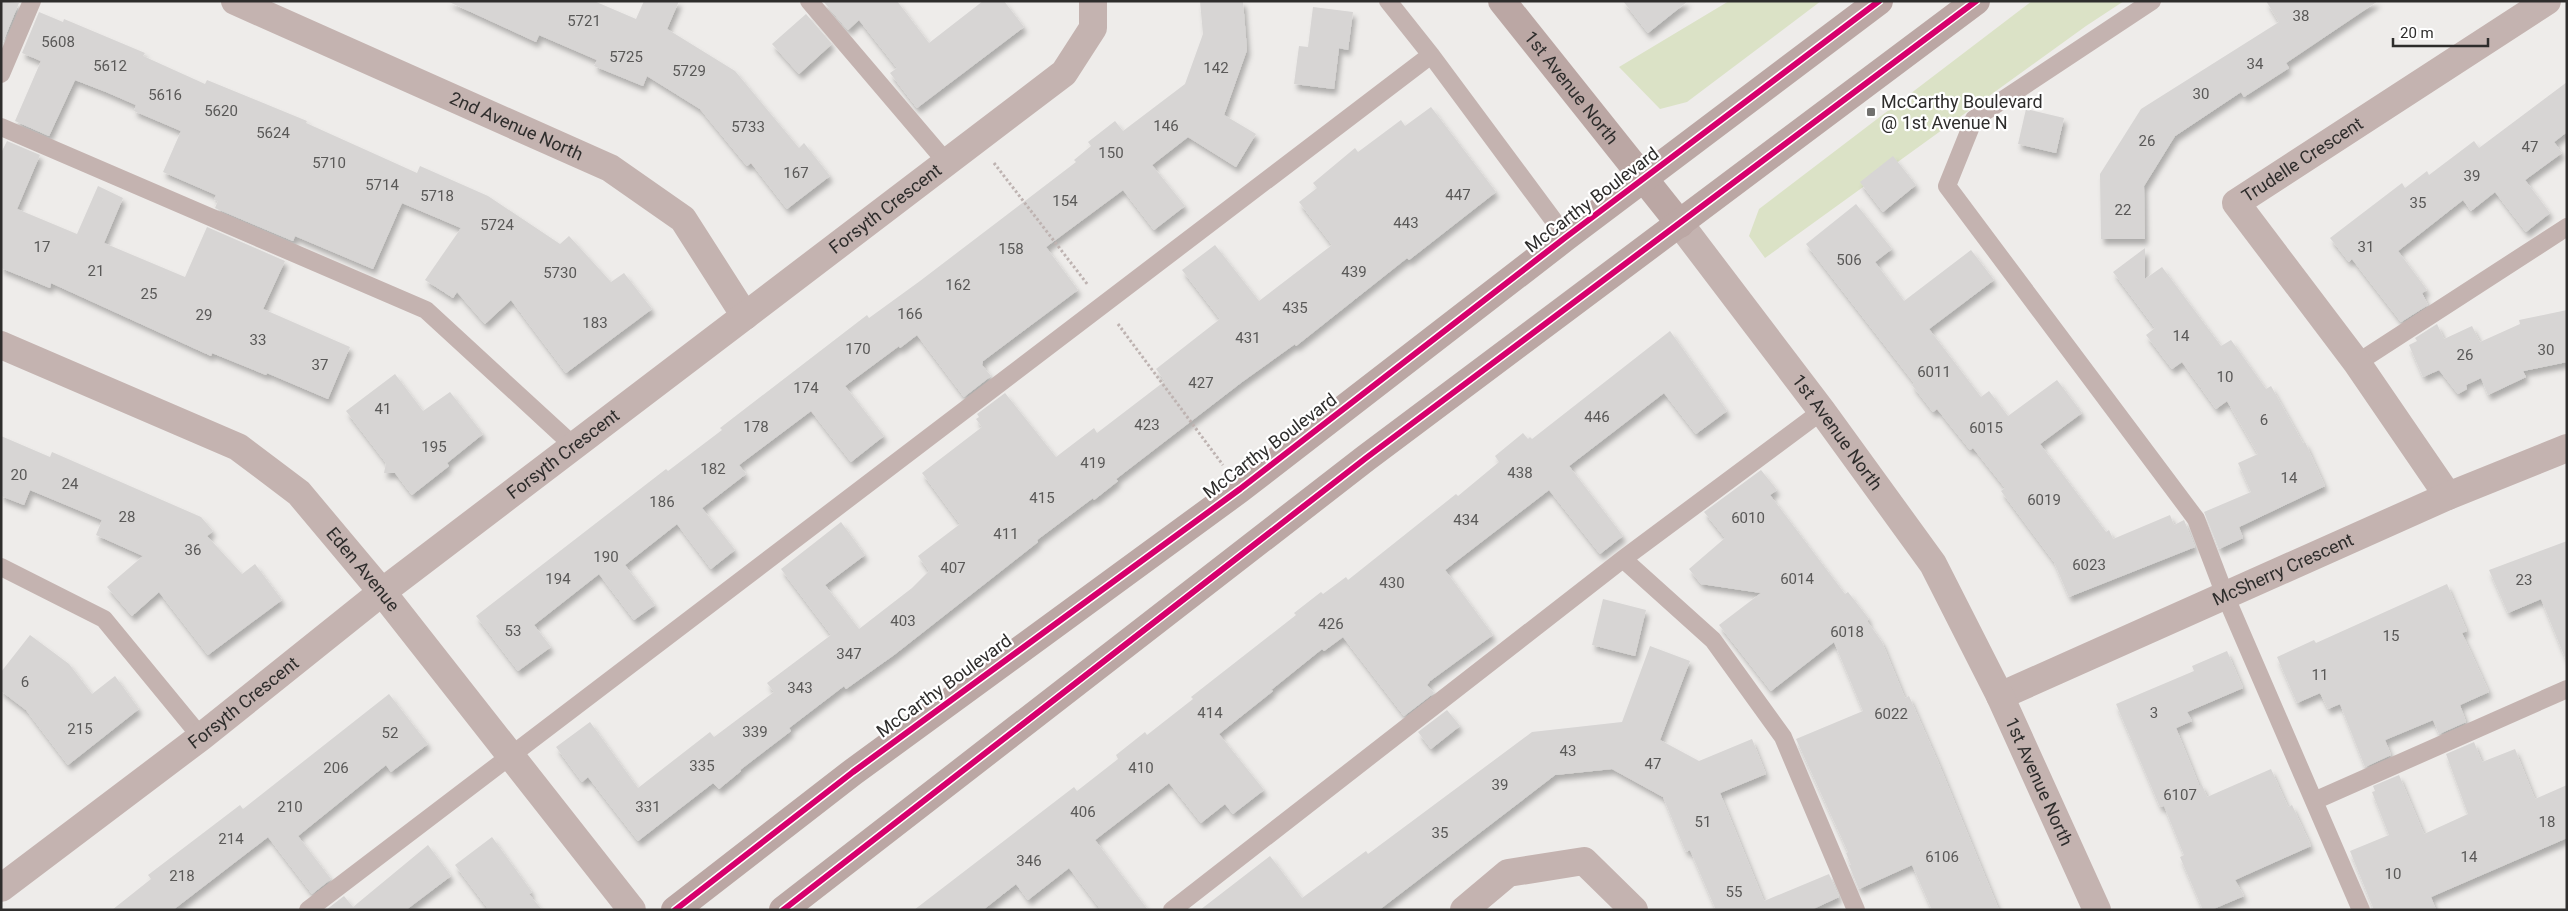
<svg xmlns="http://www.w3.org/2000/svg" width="2568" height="911" font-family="Roboto,sans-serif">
<defs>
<filter id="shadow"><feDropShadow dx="3" dy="5.5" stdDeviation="2.5" flood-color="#0004"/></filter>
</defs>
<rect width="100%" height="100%" fill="#eeecea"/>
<path fill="#dbe2c6" d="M1729,1h92l-134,101 -27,7 -41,-42z
M2032,1h92l-38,25 -321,232 -16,-22 10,-27z"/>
<path fill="#d7d5d4" filter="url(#shadow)" d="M1,1l18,2 -17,41h-1z
M447,1h147l42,18 8,-18h35l-12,28 68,42 64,77 5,-5 26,33 -43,33 -36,-46 -4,3 -47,-57 -53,-33 -4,10 -49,-20 3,-6 -58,-25 -3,7z
M823,1h74l32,42 54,-42h21l20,26 -107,81 -27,-35 7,-5 -38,-48 -11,10z
M1200,1h43l4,49 -23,65 32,19 -20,33 -48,-30 -36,28 33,41 -31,24 -31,-40 -77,57 32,43 -95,71 -1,4 9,11 -27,21 -47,-62 -17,13 -1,-2 -54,40 39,50 -33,26 -40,-51 -72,54 7,9 -44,34 33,42 -24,19 -34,-45 -52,41 30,40 -21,15 -35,-46 -65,51 17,22 -33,24 -42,-55 190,-147 2,2 54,-41 -2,-2 147,-113 2,3 51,-37 156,-119 -2,-2 17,-14 -3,-4 27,-21 8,10 62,-47 18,-50z
M1623,1h65l-40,32z
M2266,1h112l-92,62 3,5 -45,29 -3,-5 -66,44 -31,50 1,53h-44l-1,-65 41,-65 138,-87z
M1313,7l40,5 -5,38 -9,-2 -5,41 -40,-5 5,-38 9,1z
M39,12l24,10 1,-3 81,34 -2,3 62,28 2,-4 100,41 -1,2 111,50 3,-7 68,30 72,48 9,-8 42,46 13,-9 28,36 -86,64 -55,-73 -26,24 -28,-32 -4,6 -28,-18 36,-52 -59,-25 -29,66 -78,-33 -2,5 -78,-33 3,-7 -4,-1 2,-5 -53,-23 18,-41 -47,-20 2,-6 -30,-13 -31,-12 -26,56 -34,-15 26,-60 -19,-8z
M806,14l26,30 -33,30 -27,-30z
M2567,82v50l-13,10 8,11 -37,27 25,33 -24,19 -31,-40 -24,19 -8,-11 -65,51 29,39 -5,3 6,12 -27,17 -49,-63 -3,3 -19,-24 72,-55 3,5 22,-17 2,4 45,-34 5,7z
M1431,107l65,85 -55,43 -32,25 -2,-2 -111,88 -1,-2 -53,38 -126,97 2,2 -24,19 -1,-2 -56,42 1,2 -144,113 -48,34 -2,-3 -55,42 2,3 -51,39 1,1 -22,18 -6,-6 -75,58 -50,-64 -6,5 -26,-35 34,-25 48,66 72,-56 4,5 60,-45 -7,-9 64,-48 -50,-66 60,-47 24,33 -40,30 34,44 53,-41 17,-17 -11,-15 42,-32 -38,-51 60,-46 -6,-8 3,-2 -2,-3 28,-21 51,64 38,-29 3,5 68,-52 -9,-12 64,-50 -38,-49 33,-25 44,56 73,-56 -33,-43 18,-14 -4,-5 42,-35 3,4 43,-32 4,6z
M2026,109l38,9 -8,35 -38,-9z
M7,141l33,14 -23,54 60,25 21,-48 25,12 -19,45 81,34 22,-50 78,34 -22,48 87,38 -22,52 -61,-26 -1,2 -54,-22 -1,3 -160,-73 -1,5 -49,-20v-115z
M1893,156l23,29 -33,27 -23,-30z
M1856,204l36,45 -17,13 29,39 67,-51 23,30 -65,49 52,68 8,-6 19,25 49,-36 25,33 -42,31 66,88 3,-2 4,9 57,-24 4,10 10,-5 11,27 -126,50 -15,-35 -53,-71 4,-3 -32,-40 -3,2 -33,-41 -4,3 -21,-27 2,-2 -108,-139z
M2145,248v31l17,-12 59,79 10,-6 35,49 5,-3 32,57 2,-1 20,44 -86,41 4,11 -24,11 -15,-37 47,-20 -13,-29 20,-9 -31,-53 -11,8 -34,-47 -10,7 -26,-34 9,-7 -42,-56z
M2567,310v52l-44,9 3,6 -38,18 -7,-17 -15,7 1,4 -9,5 -19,-24 -16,7 -14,-32 8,-4 -2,-3 22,-14 7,15 28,-13 8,16 40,-18 -1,-4z
M1670,331l57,80 -31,23 -32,-41 -95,73 54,70 -23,18 -51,-64 -104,80 48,65 -63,46 -3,4 7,8 -30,23 -61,-79 -19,14 -2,-2 -51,41 2,1 -54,43 45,56 -31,24 -8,-10 -24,19 -32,-40 -74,57 53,70h-47l-32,-42 -41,32 -12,-16 -33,26h-69l160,-123 3,4 41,-32 -2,-4 29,-23 2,3 46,-36 -2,-2 105,-82 -2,-2 27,-21 2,2 23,-17 2,3 108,-86 2,2 41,-34 -4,-6 28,-23 5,6 2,-2 2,2z
M395,374l28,37 27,-19 33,42 -36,29 2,3 -37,29 -17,-22h-11l2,-10 -40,-52z
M1,436l49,21 2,-5 149,65 12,14 -6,5 35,38 13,-10 27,36 -74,55 -49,-63 -27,24 -25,-29 36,-31 -47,-21 6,-15 -72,-30 -6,15 -23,-9z
M1761,470l16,20 -7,5 75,99 3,-2 21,27 -2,2 15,21 23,56 4,-2 30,68 60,146h-67l-20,-45 -53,24 -10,-24h2l-5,-12 2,-1 -52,-113 67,-28 -29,-69 -63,49 -52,-66 42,-32 -60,-9 -12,-15 36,-31 -21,-26z
M2567,541v119h-1l-25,-61 -33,14 -19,-43z
M2447,584l20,47 -5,2 27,59 -29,13 6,17 -27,12 -6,-14 -48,20 6,15 -26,12 -25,-63 -12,5 -8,-16 -23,10 -20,-46 37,-17 2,3z
M1603,599l43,11 -11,46 -43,-11z
M30,635l39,29 23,30 23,-18 24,33 -71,56 -42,-55 -25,-19v-19z
M1650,646l40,15 -30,79 39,21 53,-22 14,35 -46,19 44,108 65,-27 10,23 -28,13h-95l-26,-60 -4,2 -23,-55 -51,-28 -57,6 -176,135h-179l70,-54 32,42 64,-47 2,3 164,-122 90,-10z
M2227,651l16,37 -56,24 5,9 -16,7 23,57h3l5,12 64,-28 17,38 4,-2 19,41 -76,34 9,16 -33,14h-8l-23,-53 4,-2 -20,-49 -4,1 -44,-103 78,-33 -2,-5z
M389,694l39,50 -37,28 -5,-7 -88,71 33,43 -19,15 -44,-57 -95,73h-61l39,-31 -3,-4 92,-70 3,4z
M1447,710l13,16 -29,23 -13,-17z
M2474,742l8,20 33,-13 20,50 32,-14v53l-136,59 5,13h-62l-24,-59 39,-16 -17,-43 3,-1 -2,-5 26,-11 25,59 44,-20 -22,-60z
M492,837l40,55 -3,2 13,16h-53l-34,-45z
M428,845l23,31 -45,34h-80l18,-14 9,11z"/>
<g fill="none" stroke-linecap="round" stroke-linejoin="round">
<path stroke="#beb3b1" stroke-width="3" stroke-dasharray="2.5 2.5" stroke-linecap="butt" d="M994,163l94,122
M1118,324l105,141"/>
<path stroke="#c4b3b0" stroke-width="18" d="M809,1l138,162
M1388,1l43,54 135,182
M2152,1l-178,118 -27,67 249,333 29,76 136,315
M1,74l31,-73
M1,127l425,183 149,137
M2357,363l210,-136
M1623,559l90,81 70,97 73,173
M1,567l103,52 97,118
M2314,801l253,-112
M308,910l1123,-855
M1172,910l451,-351 199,-148"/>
<g stroke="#c4b3b0" stroke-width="28">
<path id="s1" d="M235,1l375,167 73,51 62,97"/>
<path id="s2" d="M1,345l237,102 61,46 83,99 250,318"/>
<path id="s3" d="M2448,496l-91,-133 -121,-160 311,-202"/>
<path id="s4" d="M2000,696l448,-200 119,-48"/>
<path id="s5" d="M1,888l200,-151 181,-145 682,-519 29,-45v-27"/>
<path d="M1464,910l44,-37 76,-12 50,49"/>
</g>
<path stroke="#c4b3b0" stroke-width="28" id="s6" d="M1680,224l142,187 111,153 67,132 97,214"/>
<g stroke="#bba7a4" stroke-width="28">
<path id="s7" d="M1502,1l178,223"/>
<path d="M675,910l178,-138 387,-283 326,-252 313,-236"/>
<path d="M783,910l583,-452 610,-457"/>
</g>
<g stroke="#fff" stroke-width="9">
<path id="cycleway" d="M675,910l178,-138 387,-283 326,-252 313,-236
M783,910l583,-452 610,-457"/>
</g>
<use href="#cycleway" stroke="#d6006c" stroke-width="6"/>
</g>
<rect fill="#71706e" stroke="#fff" stroke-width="2" x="1866" y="107" width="10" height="10" rx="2.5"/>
<g text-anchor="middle" stroke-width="4.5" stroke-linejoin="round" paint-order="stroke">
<g font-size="15" fill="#5a5958">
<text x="2301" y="21">38</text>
<text x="584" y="26">5721</text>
<text x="58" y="47">5608</text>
<text x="626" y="62">5725</text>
<text x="2255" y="69">34</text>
<text x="110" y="71">5612</text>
<text x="1216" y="73">142</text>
<text x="689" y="76">5729</text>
<text x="2201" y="99">30</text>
<text x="165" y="100">5616</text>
<text x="221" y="116">5620</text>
<text x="1166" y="131">146</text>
<text x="748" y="132">5733</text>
<text x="273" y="138">5624</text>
<text x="2147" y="146">26</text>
<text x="2530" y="152">47</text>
<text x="1111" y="158">150</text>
<text x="329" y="168">5710</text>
<text x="796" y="178">167</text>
<text x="2472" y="181">39</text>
<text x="382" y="190">5714</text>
<text x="1458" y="200">447</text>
<text x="437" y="201">5718</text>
<text x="1065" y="206">154</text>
<text x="2418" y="208">35</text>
<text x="2123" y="215">22</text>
<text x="1406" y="228">443</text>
<text x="497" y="230">5724</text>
<text x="42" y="252">17</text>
<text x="2366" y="252">31</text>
<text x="1011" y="254">158</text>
<text x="1849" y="265">506</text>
<text x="96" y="276">21</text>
<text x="1354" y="277">439</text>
<text x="560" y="278">5730</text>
<text x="958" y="290">162</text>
<text x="149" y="299">25</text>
<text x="1295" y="313">435</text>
<text x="910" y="319">166</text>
<text x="204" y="320">29</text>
<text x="595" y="328">183</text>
<text x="2181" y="341">14</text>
<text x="1248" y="343">431</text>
<text x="258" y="345">33</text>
<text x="858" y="354">170</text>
<text x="2546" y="355">30</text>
<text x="2465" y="360">26</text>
<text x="320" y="370">37</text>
<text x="1934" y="377">6011</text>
<text x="2225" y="382">10</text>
<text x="1201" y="388">427</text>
<text x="806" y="393">174</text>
<text x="383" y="414">41</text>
<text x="1597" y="422">446</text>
<text x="2264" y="425">6</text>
<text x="1147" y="430">423</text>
<text x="756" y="432">178</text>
<text x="1986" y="433">6015</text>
<text x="434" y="452">195</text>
<text x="1093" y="468">419</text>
<text x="713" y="474">182</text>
<text x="1520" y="478">438</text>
<text x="19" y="480">20</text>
<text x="2289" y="483">14</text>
<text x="70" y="489">24</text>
<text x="1042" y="503">415</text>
<text x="2044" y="505">6019</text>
<text x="662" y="507">186</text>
<text x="127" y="522">28</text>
<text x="1748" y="523">6010</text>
<text x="1466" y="525">434</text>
<text x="1006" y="539">411</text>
<text x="193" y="555">36</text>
<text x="606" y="562">190</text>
<text x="2089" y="570">6023</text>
<text x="953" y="573">407</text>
<text x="558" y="584">194</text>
<text x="1797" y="584">6014</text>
<text x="2524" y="585">23</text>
<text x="1392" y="588">430</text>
<text x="903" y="626">403</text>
<text x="1331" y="629">426</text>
<text x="513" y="636">53</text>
<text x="1847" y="637">6018</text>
<text x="2391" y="641">15</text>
<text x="849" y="659">347</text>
<text x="2320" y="680">11</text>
<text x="25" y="687">6</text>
<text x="800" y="693">343</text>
<text x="1210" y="718">414</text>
<text x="2154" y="718">3</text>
<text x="1891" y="719">6022</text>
<text x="80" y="734">215</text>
<text x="755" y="737">339</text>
<text x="390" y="738">52</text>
<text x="1568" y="756">43</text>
<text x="1653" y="769">47</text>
<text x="702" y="771">335</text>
<text x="336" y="773">206</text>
<text x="1141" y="773">410</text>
<text x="1500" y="790">39</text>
<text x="2180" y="800">6107</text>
<text x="290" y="812">210</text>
<text x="648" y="812">331</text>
<text x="1083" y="817">406</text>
<text x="1703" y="827">51</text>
<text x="2547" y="827">18</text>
<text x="1440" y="838">35</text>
<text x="231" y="844">214</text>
<text x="1942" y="862">6106</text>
<text x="2469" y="862">14</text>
<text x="1029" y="866">346</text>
<text x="2393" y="879">10</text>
<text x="182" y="881">218</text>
<text x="1734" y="897">55</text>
</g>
<g font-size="18" fill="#2e2d2c" stroke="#fff">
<text dy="6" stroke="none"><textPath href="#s7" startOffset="111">1st Avenue North</textPath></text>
<text dy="6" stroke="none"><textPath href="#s1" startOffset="308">2nd Avenue North</textPath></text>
<text dy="6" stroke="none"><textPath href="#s3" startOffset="441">Trudelle Crescent</textPath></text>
<text transform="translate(1592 200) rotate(-37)" y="6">McCarthy Boulevard</text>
<text dy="6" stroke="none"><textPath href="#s5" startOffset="1115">Forsyth Crescent</textPath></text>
<text dy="6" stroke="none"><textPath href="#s6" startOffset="261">1st Avenue North</textPath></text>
<text transform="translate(1270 446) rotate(-37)" y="6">McCarthy Boulevard</text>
<text dy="6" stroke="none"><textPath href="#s5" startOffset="710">Forsyth Crescent</textPath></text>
<text dy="6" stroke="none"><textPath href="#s4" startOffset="310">McSherry Crescent</textPath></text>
<text dy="6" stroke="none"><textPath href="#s2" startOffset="434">Eden Avenue</textPath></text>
<text transform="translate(944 686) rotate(-36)" y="6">McCarthy Boulevard</text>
<text dy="6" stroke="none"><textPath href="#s5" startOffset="305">Forsyth Crescent</textPath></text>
<text dy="6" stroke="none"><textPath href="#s6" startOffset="666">1st Avenue North</textPath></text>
</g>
<g font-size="18" fill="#2e2d2c" stroke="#fff" text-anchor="start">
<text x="1881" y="108">McCarthy Boulevard<tspan x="1881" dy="21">@ 1st Avenue N</tspan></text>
</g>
</g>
<rect width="2568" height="911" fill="none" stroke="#2e2d2c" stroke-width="5"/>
<path d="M2393 38v8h95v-8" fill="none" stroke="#2e2d2c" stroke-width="2.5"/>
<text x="2400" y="38" font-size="15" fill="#2e2d2c" stroke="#ffffff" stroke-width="4" paint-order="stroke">20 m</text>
</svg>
